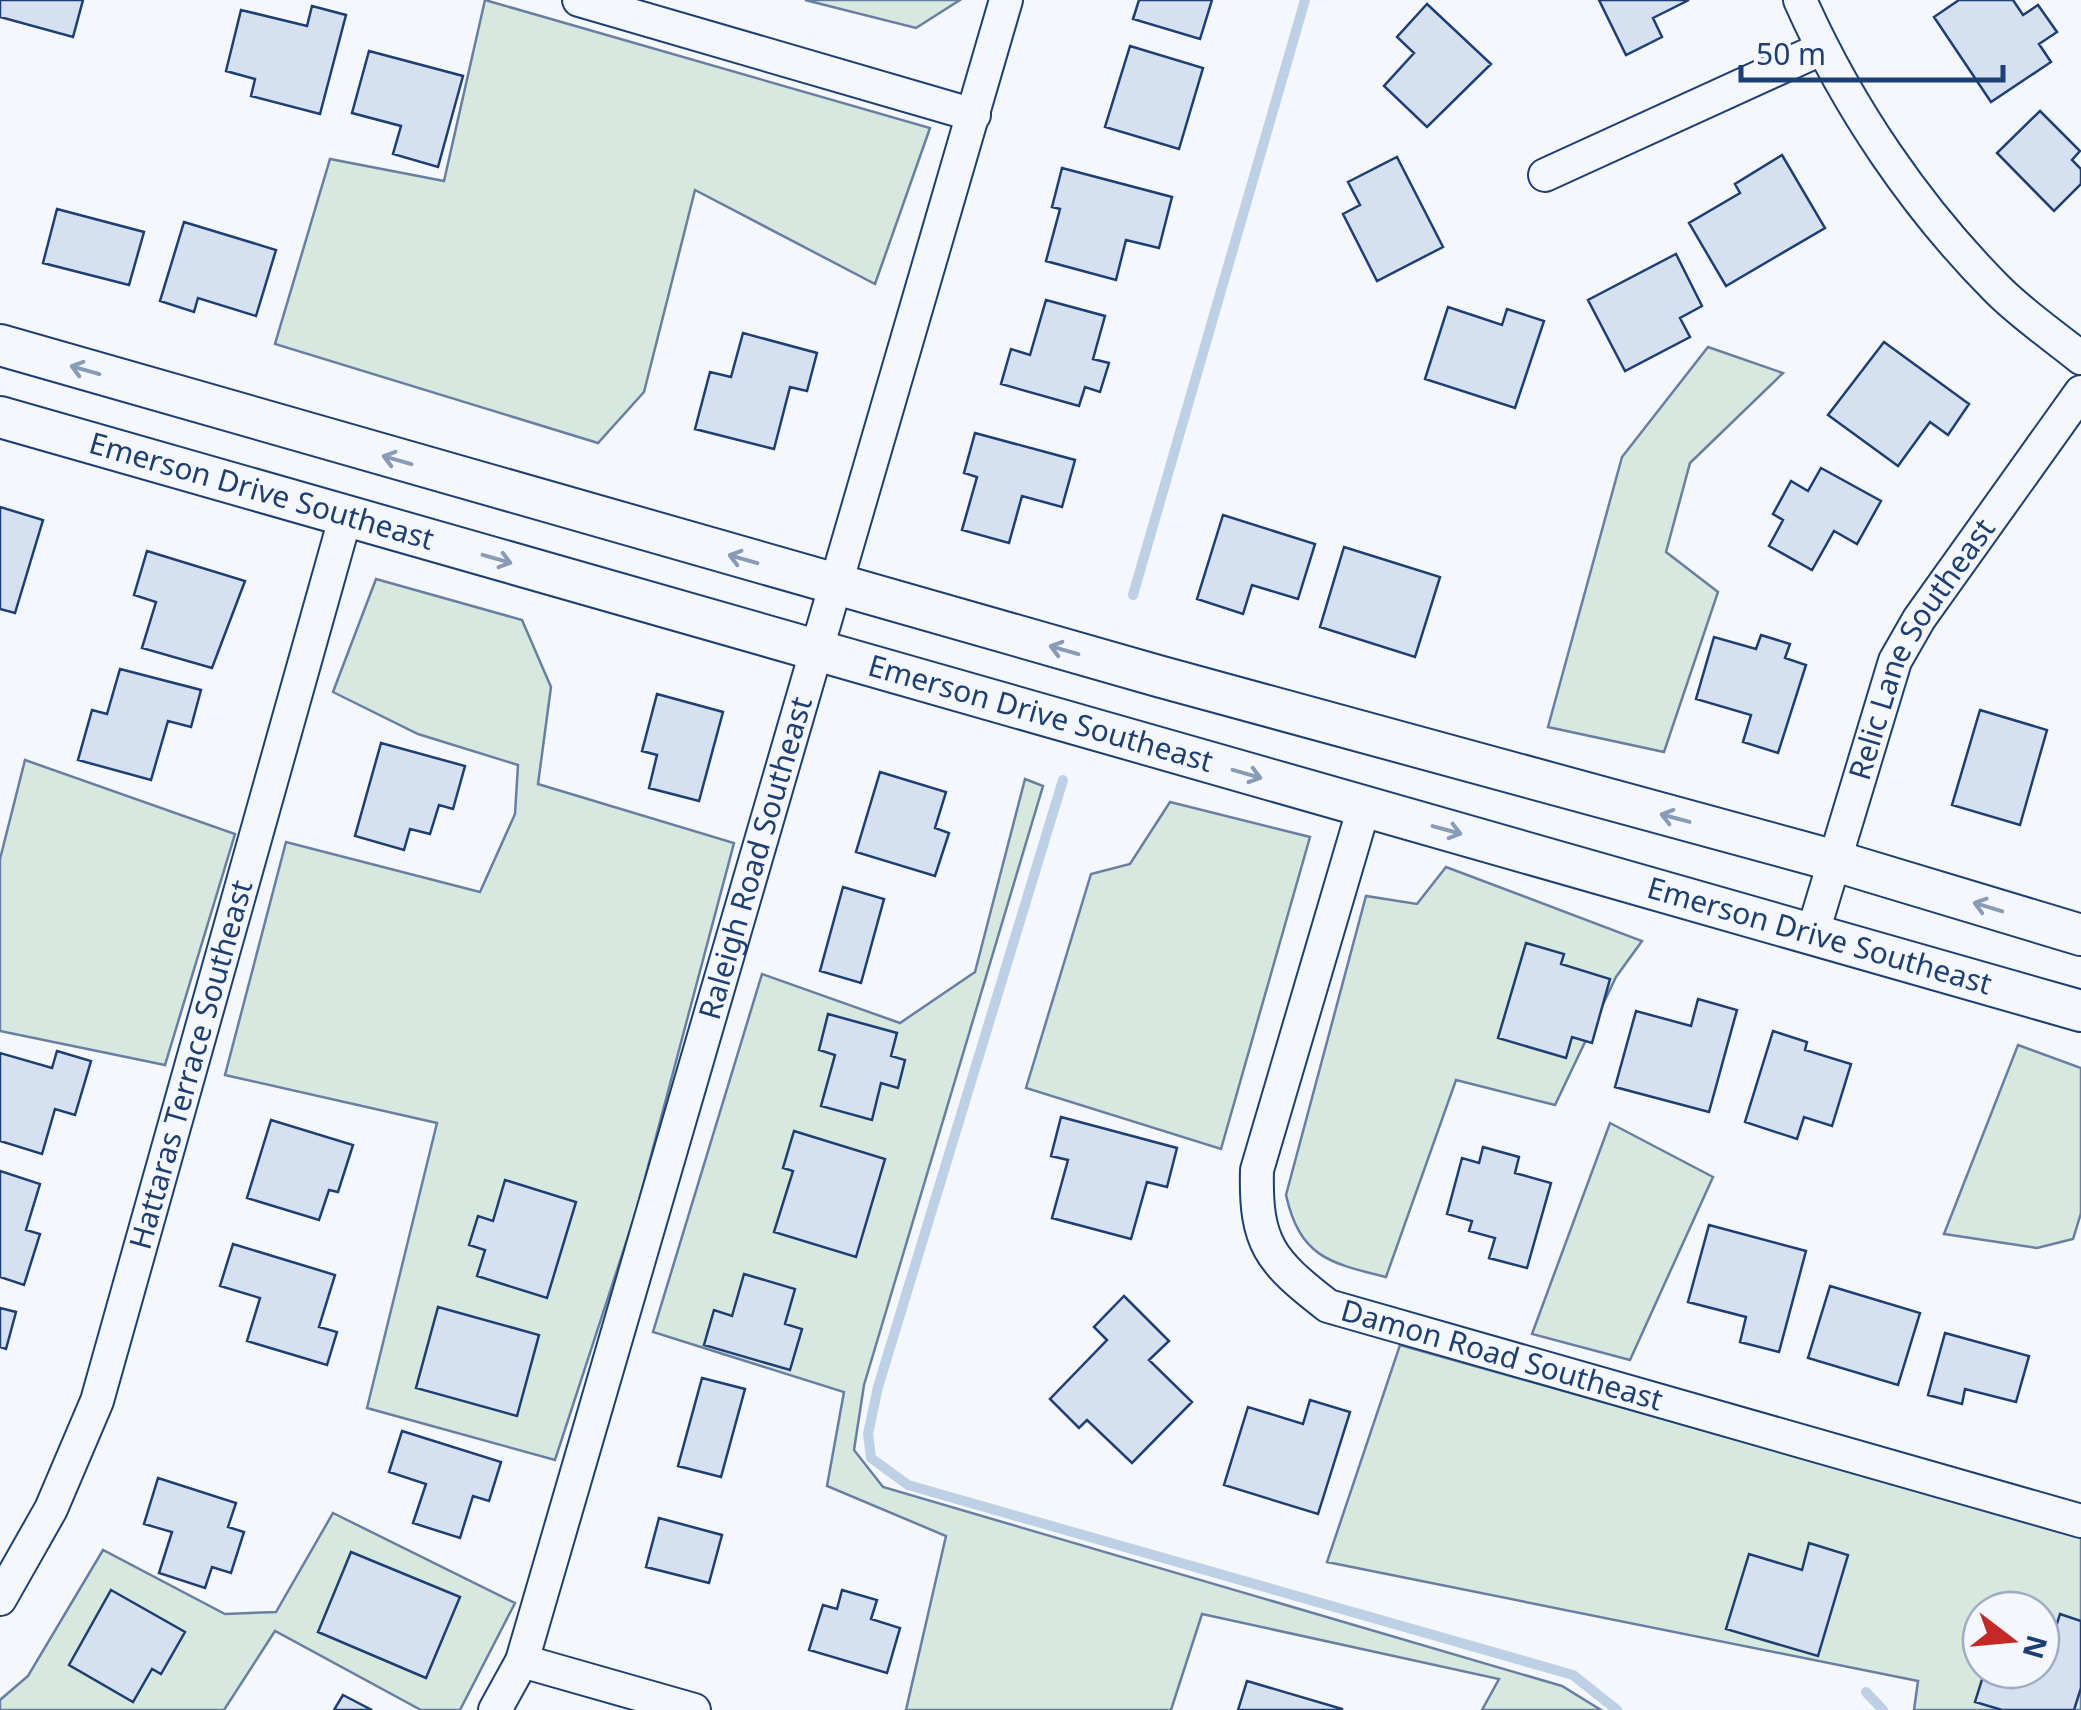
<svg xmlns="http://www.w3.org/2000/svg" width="2081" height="1710" font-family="'Noto Sans',sans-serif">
<rect width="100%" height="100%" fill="#f4f7fb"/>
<path fill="#d7e8df" stroke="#687fa3" stroke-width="2.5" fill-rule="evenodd" d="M485,0l445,128 -55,156 -180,-94 -51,202 -46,51 -323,-99 55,-185 114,22z
M805,0h155l-44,28z
M1708,347l75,26 -93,90 -24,89 52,40 -54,160 -116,-25 74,-270z
M376,579l146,41 29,67 -13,97 196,59 -98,369 -81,248 -188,-52 70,-285 -212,-48 61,-233 194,50 35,-78 3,-49 -100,-31 -85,-42z
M25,760l210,74 -70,231 -165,-34v-172z
M1025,779l18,7 -179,599 -10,65 29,37 679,199 39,24h-119l17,-31 -297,-65 -31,96h-265l40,-174 -119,-50 17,-94 -191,-60 109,-358 138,49 75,-51z
M1170,802l140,35 -89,312 -195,-61 65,-214 39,-10z
M1446,867l196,74 -26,36 -61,128 -99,-25 -70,197c-57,-14 -86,-20 -100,-82l80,-299 51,8z
M2018,1045l63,23v145l-8,26 -36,9 -93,-14z
M1610,1123l103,54 -83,183 -98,-26z
M1400,1345l681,191v174h-167l4,-29 -591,-119zM1981,1610h60v60h-60z
M333,1513l182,90 -55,107h-39l-146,-79 -51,79h-224v-10l28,-24 75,-126 122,64 51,-2z"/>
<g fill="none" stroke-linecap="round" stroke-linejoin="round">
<path stroke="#bed0e5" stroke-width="10" d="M1133,595l172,-595
M1063,780l-185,607 -10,47 3,24 37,27 665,190 44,35
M1866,1692l17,18"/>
</g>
<path fill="#d5e0f0" stroke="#1d3f73" stroke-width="2.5" d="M0,0h83l-10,37 -73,-20z
M1139,0h73l-12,39 -67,-20z
M1599,0h90l-36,18 9,19 -36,18z
M1959,0h54l10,15 15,-10 19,27 -18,12 12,18 -60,40 -57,-85z
M1427,4l64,60 -64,63 -43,-41 30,-33 -17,-16z
M312,6l34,9 -26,99 -69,-18 4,-17 -29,-8 15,-61 66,16z
M1130,46l73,22 -24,81 -74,-22z
M369,51l94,25 -25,91 -45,-13 8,-28 -49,-13z
M2040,111l40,40 -8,9 9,9v15l-27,27 -57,-58z
M1782,155l43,73 -99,58 -37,-63 51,-30 -5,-9z
M1397,157l46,90 -66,34 -34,-67 17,-9 -12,-23z
M1062,168l110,29 -13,51 -33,-8 -10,40 -70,-19 14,-52 -8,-2z
M57,209l87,23 -15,53 -86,-22z
M184,222l92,28 -20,66 -58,-18 -4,14 -34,-11z
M1676,254l26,52 -22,12 10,19 -65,34 -37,-71z
M1046,300l59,16 -12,43 16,4 -9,29 -15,-5 -6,19 -78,-22 10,-35 19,6z
M1448,307l54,18 5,-16 37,12 -29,87 -90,-29z
M743,333l74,20 -10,38 -17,-4 -16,62 -79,-20 15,-57 21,5z
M1884,342l85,62 -21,31 -18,-13 -32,44 -70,-51z
M975,433l100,27 -13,47 -40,-11 -13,47 -47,-13 15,-53 -13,-4z
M1821,468l60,33 -24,43 -23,-13 -22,39 -43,-24 14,-26 -10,-6 18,-33 17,10z
M0,507l43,13 -28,93 -15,-4z
M1223,515l92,29 -17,55 -46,-14 -9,29 -46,-15z
M1344,547l96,30 -25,80 -95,-30z
M147,551l98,30 -33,87 -70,-20 14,-46 -22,-7z
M1761,635l29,9 -5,14 21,7 -28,88 -35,-11 8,-27 -55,-16 18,-62 42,12z
M120,669l81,21 -10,37 -23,-6 -17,59 -73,-20 14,-50 15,4z
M657,694l66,18 -24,89 -50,-13 8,-33 -15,-4z
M1980,710l67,20 -27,95 -68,-20z
M381,743l84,23 -12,43 -14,-4 -9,29 -20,-5 -6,21 -49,-14z
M880,772l66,20 -11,36 14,5 -14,43 -79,-24z
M843,887l41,12 -23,84 -41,-12z
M1526,943l38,11 -3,10 49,15 -18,64 -20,-6 -6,21 -68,-20z
M1698,999l39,11 -28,102 -94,-25 21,-76 55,15z
M828,1014l69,19 -6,23 14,4 -7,28 -17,-5 -9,37 -51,-14 14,-51 -16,-5z
M1773,1031l34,11 -2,8 46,14 -19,62 -28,-9 -7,22 -52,-17z
M57,1051l34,10 -16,54 -20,-6 -13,45 -42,-13v-88l52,15z
M1061,1117l116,31 -10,39 -20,-5 -16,57 -79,-21 16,-58 -17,-4z
M271,1120l82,25 -15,47 -9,-2 -10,30 -72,-22z
M794,1131l91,28 -29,98 -82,-25 19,-61 -10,-3z
M1483,1147l36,10 -4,16 36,10 -24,85 -38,-10 6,-20 -26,-7 3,-10 -25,-7 15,-56 17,5z
M0,1171l40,13 -14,46 14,4 -16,51 -24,-8z
M505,1180l71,22 -29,96 -70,-22 8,-26 -16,-5 9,-29 15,5z
M1709,1225l97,26 -27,101 -39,-10 6,-25 -58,-15z
M233,1244l102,31 -16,52 18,5 -10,33 -80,-24 13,-43 -40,-12z
M744,1274l51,15 -10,35 17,5 -12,41 -86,-25 10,-35 18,6z
M1830,1286l90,27 -22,72 -90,-27z
M1124,1296l45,45 -20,19 43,42 -60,61 -45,-43 -8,8 -29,-29 57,-59 -13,-13z
M438,1307l101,28 -22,81 -101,-28z
M0,1308l16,4 -10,37 -6,-2z
M1945,1333l84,23 -13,46 -51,-13 -3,15 -34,-9z
M702,1378l43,11 -24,88 -43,-11z
M1310,1400l40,12 -32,102 -94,-29 24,-78 55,17z
M402,1431l99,31 -12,39 -16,-5 -13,42 -47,-15 13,-39 -37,-12z
M158,1478l78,25 -8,24 16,5 -13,41 -19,-6 -7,21 -46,-15 13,-41 -28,-8z
M659,1518l63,17 -13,48 -63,-16z
M1809,1543l39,12 -30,101 -92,-27 23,-75 53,16z
M351,1552l109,45 -34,81 -108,-46z
M111,1590l74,42 -24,42 -9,-5 -19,33 -64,-37z
M842,1590l35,10 -6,19 29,9 -13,45 -78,-23 14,-45 14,4z
M2060,1614l21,7v67l-7,22h-72l-27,-8 10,-32h56v-32l10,4z
M1247,1681l95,28v1h-104z
M343,1695l29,15h-38z"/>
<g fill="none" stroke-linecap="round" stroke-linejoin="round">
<g stroke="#1d3f73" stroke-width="36">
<g id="minor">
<path d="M579,0l395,115"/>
<path d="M1800,0c47,106 116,208 198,290 25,25 56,46 83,68"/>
<path d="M1545,175l276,-126"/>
<path id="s1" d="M1364,807l-107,363c-2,74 13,91 71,136l753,215"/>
<path id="s2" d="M1813,932l82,-271 24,-42 162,-227"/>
<path id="s3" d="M0,1599l51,-90 46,-108 249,-886"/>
<path d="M522,1661l172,49"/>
<path id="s4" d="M495,1710l27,-49 484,-1661"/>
</g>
</g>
<g stroke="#1d3f73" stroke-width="44">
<g id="tertiary">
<path d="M0,345l1158,331 674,184 249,75"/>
<path id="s5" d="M0,417l2081,594"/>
</g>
</g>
<use href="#minor" stroke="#f4f7fb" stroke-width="32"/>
<use href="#tertiary" stroke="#f4f7fb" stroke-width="40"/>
</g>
<defs><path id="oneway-shaft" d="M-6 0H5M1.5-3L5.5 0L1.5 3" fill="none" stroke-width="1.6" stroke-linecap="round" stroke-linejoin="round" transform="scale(2.5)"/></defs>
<g stroke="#889bb7">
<use href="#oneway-shaft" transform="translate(85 370) rotate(-164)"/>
<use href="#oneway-shaft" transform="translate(397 460) rotate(-164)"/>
<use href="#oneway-shaft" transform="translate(497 559) rotate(16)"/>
<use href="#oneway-shaft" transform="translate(743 559) rotate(-164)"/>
<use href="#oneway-shaft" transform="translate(1064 650) rotate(-164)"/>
<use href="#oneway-shaft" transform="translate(1247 774) rotate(16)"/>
<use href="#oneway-shaft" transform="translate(1675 818) rotate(-165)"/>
<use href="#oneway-shaft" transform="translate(1447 830) rotate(15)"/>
<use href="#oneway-shaft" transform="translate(1988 907) rotate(-163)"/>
</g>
<g text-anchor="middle" stroke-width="8" stroke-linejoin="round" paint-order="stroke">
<g font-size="30" fill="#1d3f73" stroke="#f4f7fb">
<text dy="10" stroke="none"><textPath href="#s5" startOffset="272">Emerson Drive Southeast</textPath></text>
<text dy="10" stroke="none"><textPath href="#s2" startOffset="305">Relic Lane Southeast</textPath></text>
<text dy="10" stroke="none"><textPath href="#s5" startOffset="1082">Emerson Drive Southeast</textPath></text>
<text dy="10" stroke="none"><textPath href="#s4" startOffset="892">Raleigh Road Southeast</textPath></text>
<text dy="10" stroke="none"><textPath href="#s5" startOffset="1892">Emerson Drive Southeast</textPath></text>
<text dy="10" stroke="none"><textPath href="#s3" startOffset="570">Hattaras Terrace Southeast</textPath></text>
<text dy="10" stroke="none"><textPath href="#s1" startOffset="722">Damon Road Southeast</textPath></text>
</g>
</g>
<g transform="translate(2011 1640) rotate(106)"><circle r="48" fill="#f4f7fb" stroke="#9eadc5" stroke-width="2.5"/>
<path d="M0-8L18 38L0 25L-18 38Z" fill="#c62828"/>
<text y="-15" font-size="28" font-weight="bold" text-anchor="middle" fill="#1d3f73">N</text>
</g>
<path d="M1741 65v15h262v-15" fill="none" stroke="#1d3f73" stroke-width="5"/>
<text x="1756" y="65" font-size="30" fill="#1d3f73" stroke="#f4f7fb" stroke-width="8" paint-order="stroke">50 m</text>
</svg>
